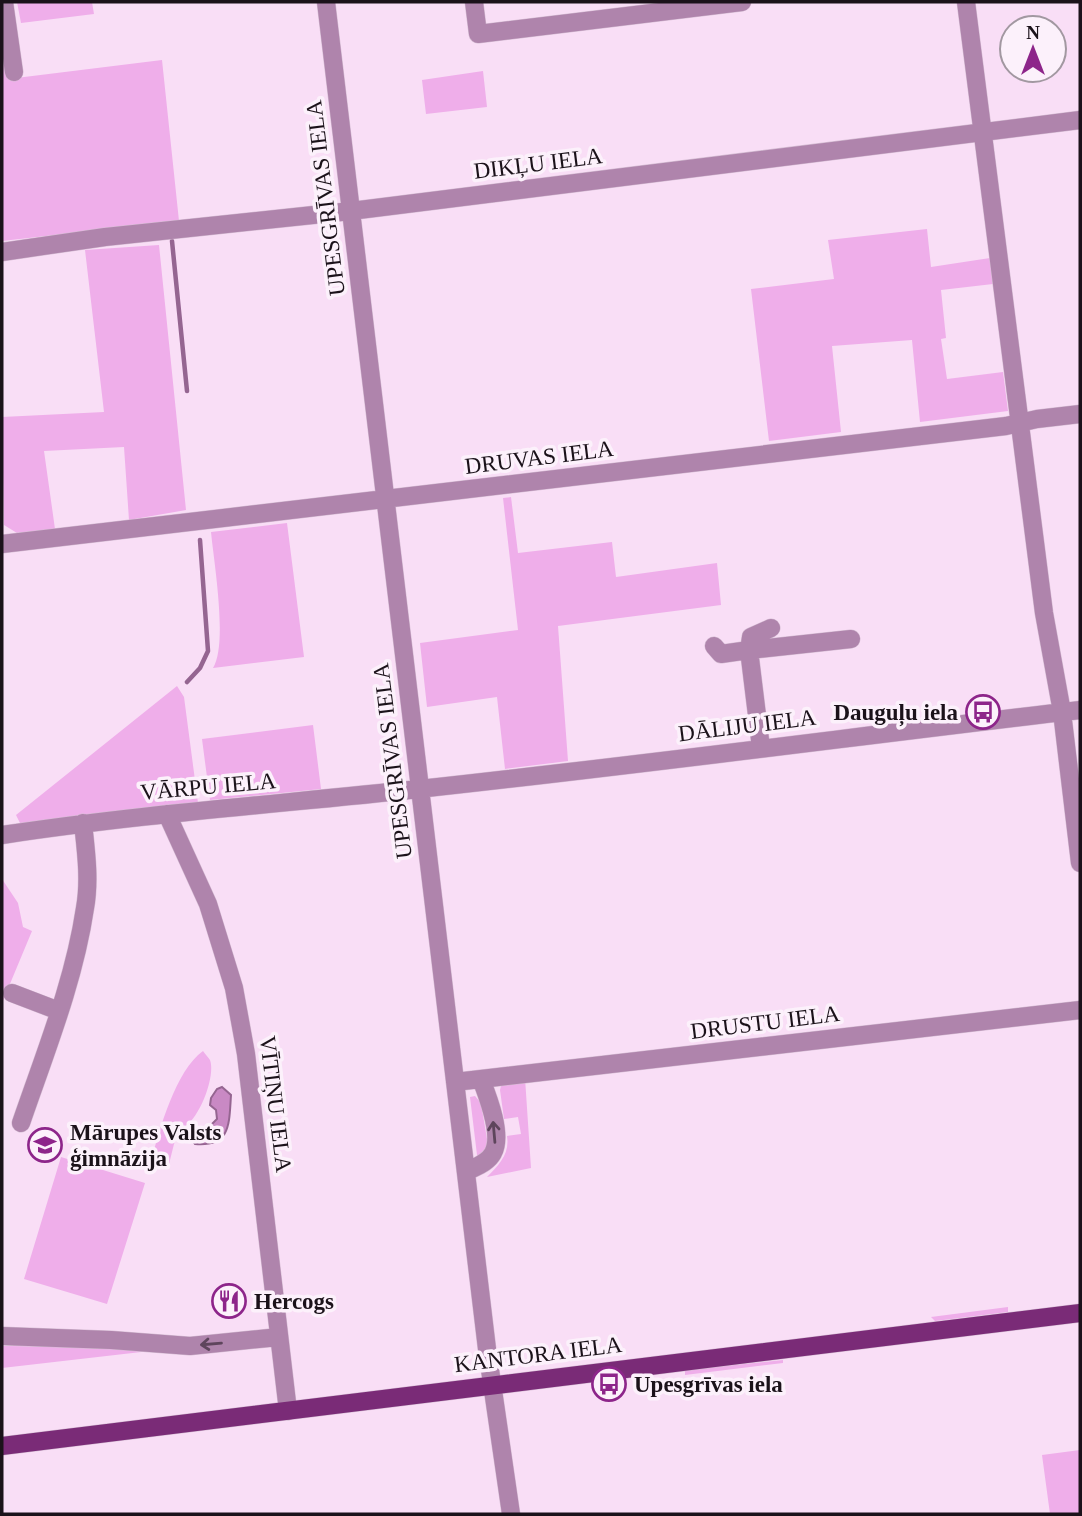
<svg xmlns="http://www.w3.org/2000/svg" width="1082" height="1516" font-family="'Times New Roman',serif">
<rect width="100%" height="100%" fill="#f9def6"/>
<path fill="#efaeea" d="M17,2h75l2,12 -73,9z
M2,37l6,42 154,-19 17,161 -177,20z
M483,71l4,36 -61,7 -4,-34z
M927,229l4,38 59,-9 3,26 -52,6 5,48 -5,1 6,40 56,-7 5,39 -88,11 -8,-82 -80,6 9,86 -72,9 -18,-152 83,-10 -6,-39z
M159,245l27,265 -57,10 -5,-73 -80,4 11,78 -38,4 -13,-8 -2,-108 102,-5 -19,-162z
M511,497l7,56 94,-11 4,35 101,-14 4,42 -163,21 10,135 -63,8 -8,-72 -70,10 -7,-64 98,-13 -15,-132z
M287,523l17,134 -91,11c15,-24 1,-105 -2,-136z
M177,686l7,11 14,106 -176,24 -6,-12z
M313,725l8,64 -111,11 -8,-61z
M2,879l16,24 5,24 9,4 -30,72z
M203,1051c2,3 5,6 7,9 6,16 -11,61 -28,68l-8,16 -5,20 -10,2 -8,-4c8,-32 25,-92 52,-111z
M525,1078l6,90 -44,9c12,-12 23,-23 20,-41l14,-2 -3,-17 -14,2 -4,-29 2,-8z
M475,1096l6,7 7,42 -7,10h-4l-7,-58z
M61,1157l84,26 -38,121 -83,-25z
M1008,1307v5l-73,9 -4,-4z
M2,1346l125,1 23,4 -148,17z
M783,1360v3l-98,12v-5z
M1080,1450v64h-30l-8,-59z"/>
<path fill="#c989c4" stroke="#956591" stroke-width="2" d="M222,1087l9,8c-2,29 0,52 -36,49l-6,-8 3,-6 18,-4 7,-7 -1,-9 -6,-5 1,-7 6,-9z"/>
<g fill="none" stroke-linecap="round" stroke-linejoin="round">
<path stroke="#956591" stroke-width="4.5" d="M172,241l15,150
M187,682l13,-14 8,-17 -8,-111"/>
<g stroke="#d5bdd3" stroke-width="19">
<path id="minor" d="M4,2l10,70
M326,2l161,1347 24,165
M474,2l4,32 264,-32
M966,2l78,611 18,99 18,151
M2,252l103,-15 246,-26 729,-91
M2,544l1004,-118 31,-7 43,-5
M714,646l7,8 28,-4 2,-13 20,-9
M761,748l-12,-98 102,-11
M167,814l41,90 26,84 12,66 42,357
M2,835c138,-21 278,-31 417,-46 221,-24 441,-53 661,-79
M12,993l47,18
M455,1082l625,-72
M21,1123c24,-70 53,-141 64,-215 5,-28 1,-57 -2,-85
M466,1172c9,-5 22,-9 27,-19 10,-18 -5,-56 -12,-74
M2,1336l109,4 79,6 89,-9"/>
</g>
<g stroke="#d5bdd3" stroke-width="19">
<path id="major" d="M2,1446l1078,-133"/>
</g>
<use href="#minor" stroke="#af84ac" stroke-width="18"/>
<use href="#major" stroke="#7a2b77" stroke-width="18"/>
</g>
<defs><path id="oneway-shaft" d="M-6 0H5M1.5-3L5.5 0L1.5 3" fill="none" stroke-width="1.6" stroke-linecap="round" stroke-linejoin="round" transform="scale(1.75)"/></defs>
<g stroke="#5e455c">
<use href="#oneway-shaft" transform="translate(494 1132) rotate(-95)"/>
<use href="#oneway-shaft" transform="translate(211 1344) rotate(175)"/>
</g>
<defs>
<g id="bus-ring" transform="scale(1.75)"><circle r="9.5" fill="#fcf1fb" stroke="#8d258a" stroke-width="1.5"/><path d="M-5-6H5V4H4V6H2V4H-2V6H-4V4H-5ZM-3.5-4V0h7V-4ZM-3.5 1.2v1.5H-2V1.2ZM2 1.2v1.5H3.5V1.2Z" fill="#8d258a"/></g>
<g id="school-ring" transform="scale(1.75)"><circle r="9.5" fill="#fcf1fb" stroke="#8d258a" stroke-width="1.5"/><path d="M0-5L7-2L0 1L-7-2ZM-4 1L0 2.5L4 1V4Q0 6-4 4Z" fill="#8d258a"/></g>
<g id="restaurant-ring" transform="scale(1.75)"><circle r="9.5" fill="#fcf1fb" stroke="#8d258a" stroke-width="1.5"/><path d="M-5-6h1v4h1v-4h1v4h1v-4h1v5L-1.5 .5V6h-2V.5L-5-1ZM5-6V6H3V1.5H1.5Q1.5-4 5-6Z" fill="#8d258a"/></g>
</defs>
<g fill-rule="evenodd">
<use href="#bus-ring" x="983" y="712"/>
<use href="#school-ring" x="45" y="1145"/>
<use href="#restaurant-ring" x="229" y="1301"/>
<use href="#bus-ring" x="609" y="1384"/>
</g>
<g text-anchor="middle" stroke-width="7" stroke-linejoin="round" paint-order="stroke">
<g font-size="23" fill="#1b121a" stroke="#fcf1fb">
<text transform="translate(538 163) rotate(-7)" y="8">DIKĻU IELA</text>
<text transform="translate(325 198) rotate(-97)" y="8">UPESGRĪVAS IELA</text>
<text transform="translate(539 457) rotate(-7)" y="8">DRUVAS IELA</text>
<text transform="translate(747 725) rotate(-7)" y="8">DĀLIJU IELA</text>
<text transform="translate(392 761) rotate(-97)" y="8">UPESGRĪVAS IELA</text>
<text transform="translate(208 786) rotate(-5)" y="8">VĀRPU IELA</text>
<text transform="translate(765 1022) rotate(-7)" y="8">DRUSTU IELA</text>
<text transform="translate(276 1104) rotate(83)" y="8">VĪTIŅU IELA</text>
<text transform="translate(538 1354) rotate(-7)" y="8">KANTORA IELA</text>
</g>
<g font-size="23" font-weight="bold" fill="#1b121a" stroke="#fcf1fb" text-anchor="start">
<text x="958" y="720" text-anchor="end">Dauguļu iela</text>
<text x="70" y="1140">Mārupes Valsts<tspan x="70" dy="26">ģimnāzija</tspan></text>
<text x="254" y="1309">Hercogs</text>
<text x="634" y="1392">Upesgrīvas iela</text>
</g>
</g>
<rect width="1082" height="1516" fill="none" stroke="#1b121a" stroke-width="7"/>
<g transform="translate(1033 49)"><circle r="33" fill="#fcf1fb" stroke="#a298a1" stroke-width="2"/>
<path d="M0-5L12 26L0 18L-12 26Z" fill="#8d258a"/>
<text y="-10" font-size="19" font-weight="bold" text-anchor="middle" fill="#1b121a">N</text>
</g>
</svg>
